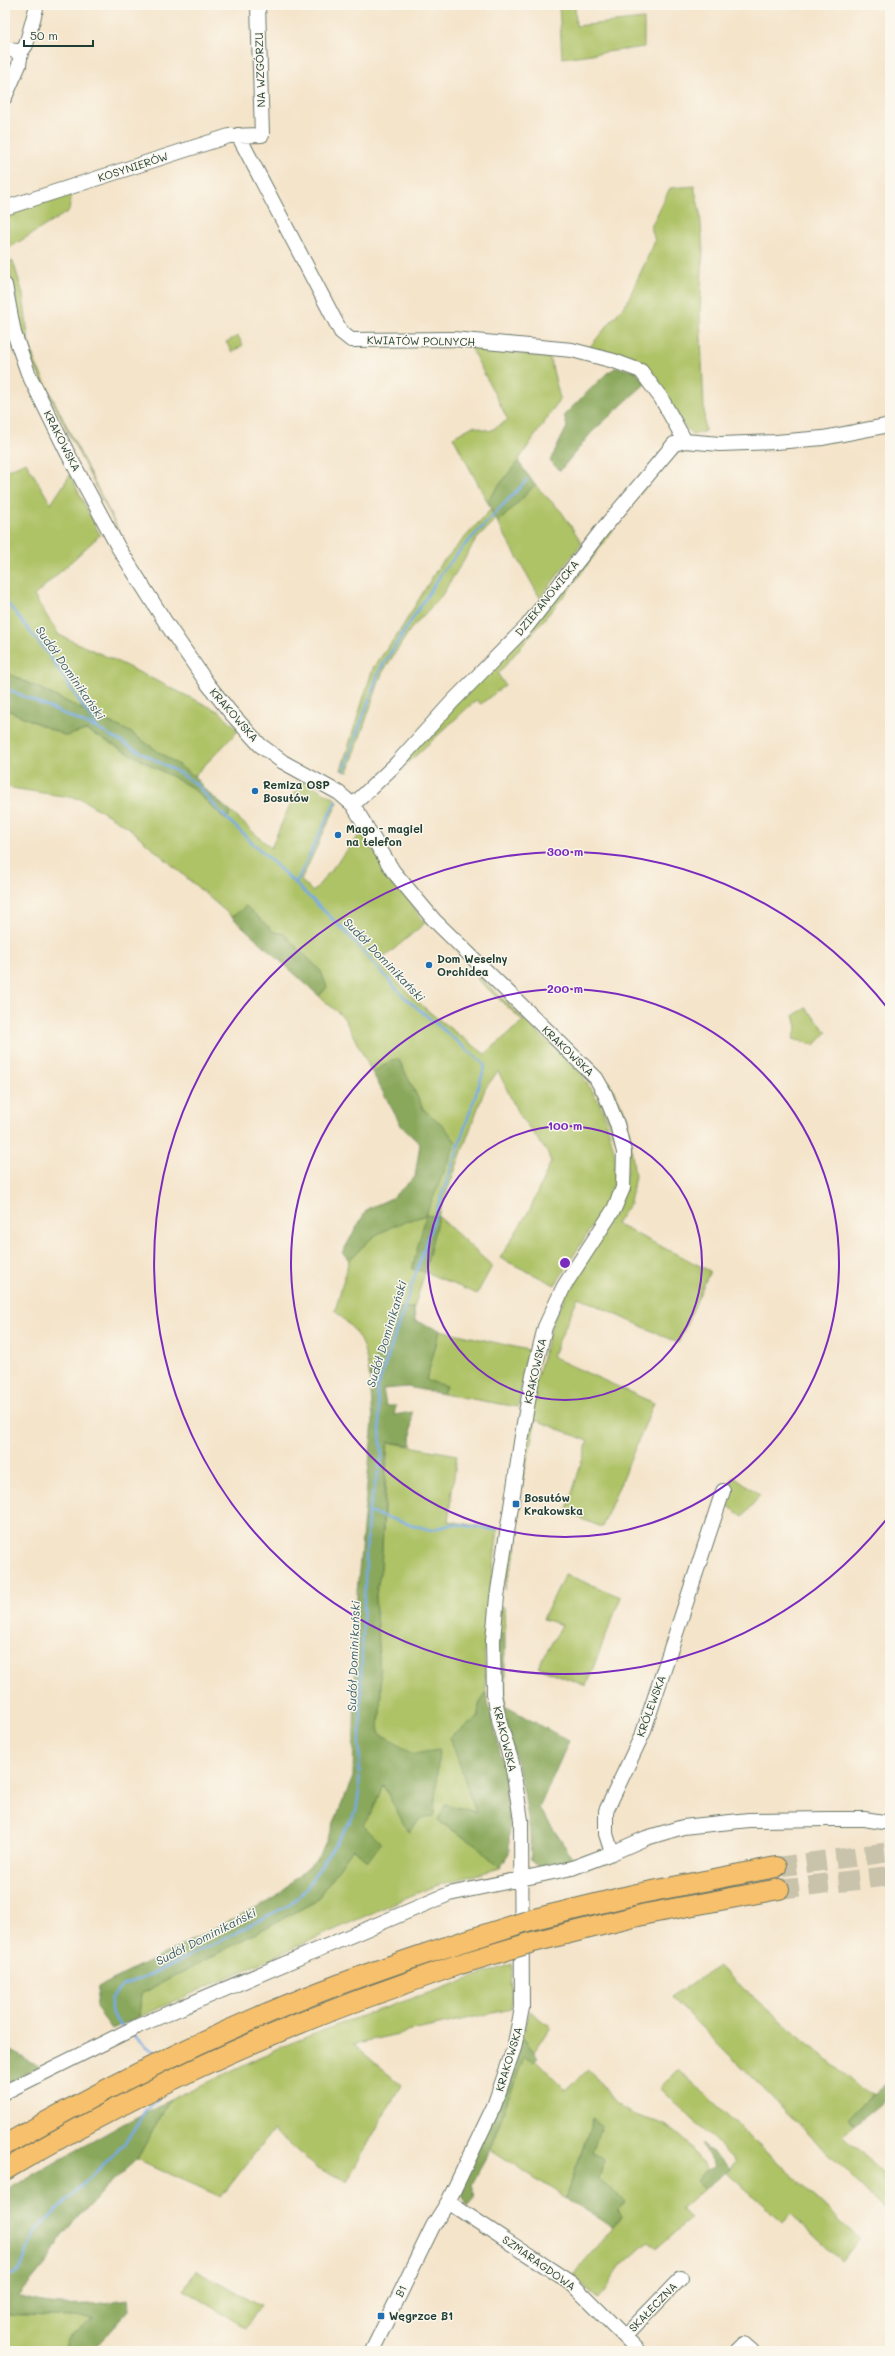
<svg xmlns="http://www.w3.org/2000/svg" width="895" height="2356" font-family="Mali,sans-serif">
<rect width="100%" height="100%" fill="#fbf7ec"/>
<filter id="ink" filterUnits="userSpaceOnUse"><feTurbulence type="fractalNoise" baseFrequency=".025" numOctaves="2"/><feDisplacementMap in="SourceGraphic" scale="8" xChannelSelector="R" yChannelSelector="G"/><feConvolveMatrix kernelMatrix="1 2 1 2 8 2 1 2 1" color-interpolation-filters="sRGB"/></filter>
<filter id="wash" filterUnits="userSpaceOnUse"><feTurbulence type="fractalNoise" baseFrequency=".012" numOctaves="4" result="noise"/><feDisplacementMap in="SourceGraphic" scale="16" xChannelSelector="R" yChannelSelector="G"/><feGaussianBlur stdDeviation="0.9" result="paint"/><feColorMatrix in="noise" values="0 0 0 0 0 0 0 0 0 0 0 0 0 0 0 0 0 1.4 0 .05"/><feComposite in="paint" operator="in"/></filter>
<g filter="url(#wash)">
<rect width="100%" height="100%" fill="#f4e4ca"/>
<path fill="#aec266" stroke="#66804d" d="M559,5h16l1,21 68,-7v28l-82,11z
M694,186l6,26 3,37 -3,65 5,117 -12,4 -9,-9 -30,-47 -66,-30 39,-47 28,-61 -4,-14 19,-39z
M72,190l-3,21 -60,37 -2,-37z
M13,261l10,33 6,50 7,20 87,176 -91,-179 -9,-27 -15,-72z
M238,336l5,9 -11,7 -6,-10z
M470,346l80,12 10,41 -42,62 -31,40 -34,-64 20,-11 17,5 18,-11z
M678,446l18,2 -12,2 -11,5 -34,40 -71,96 -70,83 7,11 -24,19 -5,-4 -65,60 -18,13z
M26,462l25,42 19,-29 30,60 -66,61 25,39 53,24 108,53 19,18 -45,46 -64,-44 -125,-60v-201z
M535,485l26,26 21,32 -42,55 -42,-75z
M490,510l6,9 -20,21 -34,55 -32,35 -28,43 -34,99 -7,-2 32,-102 28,-39 38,-63z
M5,709l61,27 20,-6 105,57 35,32 5,-7 40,36 30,-69 33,19 4,4 -37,78 12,12 48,-59 64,90 -45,38c32,41 64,63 105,93l38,-33 -46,-42 2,-2 101,95 19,30 7,18 9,34 -1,29 -11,26 -48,76 -55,-27 30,-49 21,-47 -4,-10 -29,-39 -20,-42 -13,18 -47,127 54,50 -15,28 -52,-22 -11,36h-16l-22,48 -6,23c-5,-34 -9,-45 -35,-68l14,-51 25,-24 19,-10 33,-11 18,-89 -20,-16 -26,-52 -26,14 -28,-54 -25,-22 8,-9 -43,-53 -10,-2 -28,-25 -14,10 -104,-90 -47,-28 -76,-12z
M806,1008l21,24 -12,13 -22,-6 4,-12 -3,-12z
M586,1057l23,25 18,34 8,60 -5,27 -14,21 94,47 -32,72 -100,-46 -26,60 102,46 -52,124 -36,-14 22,-72 -52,-21 -17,74 -3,57 -12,39 31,-205 17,-62 76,-153 -44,-112z
M440,1330l88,20 -10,57 -75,-13 2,-8 -19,-5z
M388,1442l69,13 -9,66 50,8 -14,110 2,54 -7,12 -11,87 8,20 -38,9 37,23 25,24 -68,19 -24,10 -269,120 2,-23 175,-93 37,-53 15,13 -5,-36 9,-13 11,-27 26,47 12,-14 -8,-64 -34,-21 2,-44 -6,-90 6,-31z
M734,1476l26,19 -17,22 -20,-15z
M565,1574l56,23 -35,89 -48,-19 24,-42 -19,-6z
M500,1607h4l1,27 -7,1z
M512,1964l-1,45 -158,35 48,41 -54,96 -30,-13 -44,-38 -52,67 -84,-38 33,-59 111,-53 66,-26z
M718,1966l144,124 11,4 -24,23 6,8 -12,10 47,45v35l-219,-218z
M530,2011l20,16 -16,25 -12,-16z
M524,2056l11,3 31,31 22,-20c12,9 17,22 28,33 13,14 36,15 52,24 18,11 28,26 39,43l-10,12 7,7 -23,20 9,10 -33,29 -8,-7 -28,25 -22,33 -27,-23 50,-60 -23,-38 5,-18 -12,-8 1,-34 -27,80 -76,-49z
M678,2069l182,170 -19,22 -50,-47 -8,9 -56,-51 9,-11 -76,-73z
M196,2270l65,35 -15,23 -62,-38z
M5,2314l88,4 -26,21 -2,12h-60z"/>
<path fill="#8aa85b" stroke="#547248" d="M617,367l19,5 10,11 -55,50 -31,38 -10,-10 17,-34 -3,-12 43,-42z
M518,461l17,24 -37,38 -11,-22z
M5,672l125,60 64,44 12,15 25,21 -5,8 -35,-33 -105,-57 -20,6 -61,-27z
M246,906l28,26 10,2 37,37 6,16 -8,9 -87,-79z
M398,1058l26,52 20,16 12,16 -30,73 12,2 -13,55 -13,-3 14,-54 -33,11 -19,10 -25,24 -7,-7 25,-44 25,-11 23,-21 5,-33 -18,-17 -30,-55z
M398,1308h16l1,13 25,9 -14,50 20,6 -3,8 -35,-7 -25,2 3,17h10l-2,9 18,-3 -1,33 -23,-3 -2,14 -5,112 -6,31 6,90 -2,44 34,21 26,-4 -5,66 -13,2 -13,14 -25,-47 -11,27 -9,13 18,18 -13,18 -15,-13 -37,53 -175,93 -2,23 -27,12 -16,-21 3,-21 174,-88 47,-43 33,-79 4,-185 16,-171 -3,-42 6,-23z
M505,1634v72l64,35 -30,67 34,50 -34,9 -8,-7 -1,-27 -6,-41 -26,-98v-59z
M486,1693l16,67 7,56v38l-9,14 -25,-24 -37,-23 7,-17 31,8 -26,-75 28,-19 1,-13z
M521,2036l17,21 -5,5 -9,-5 -38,102 -14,25 3,15 -7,8 -6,-12v-13z
M5,2048l34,18 -34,19z
M890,2080v17l-35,28 -7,-8z
M170,2100l-33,59 -32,29 -44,49 -12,23 -30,36c34,12 74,9 109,4l1,10 -37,41h-27l2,-12 26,-21 -88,-4v-123l118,-67z
M593,2118l8,9 -9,25 12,8 -5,18 26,25 -8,7 5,5 -9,12 -47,-29z
M701,2143l29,25 -26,21 -7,-7 10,-12 8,-3z"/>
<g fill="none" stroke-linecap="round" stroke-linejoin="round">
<path stroke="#74aae2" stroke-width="2.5" d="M5,600l43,54 50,75
M5,688l93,41 85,46 14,10 22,26 124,118 60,67 81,68 1,3 -108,322 5,68 -14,55 -6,135 -3,144 -3,20 -5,9 -45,69 -15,15 -123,63 -46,19 -11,13v9l1,7 11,13
M344,771l35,-100 64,-100 21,-25 63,-66
M296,883l40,-83
M368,1512l63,18 22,-6 42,6
M132,2035l26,20
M5,2275h7l8,-5 14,-37 91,-90 20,-32 15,-15"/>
</g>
</g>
<g filter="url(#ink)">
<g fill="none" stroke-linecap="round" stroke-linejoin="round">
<path stroke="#c9c3ac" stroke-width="20" stroke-dasharray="20 10" stroke-linecap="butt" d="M776,1867l114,-15
M779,1889l111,-13"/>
<g stroke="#6a7768" stroke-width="16">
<path id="minor" d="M5,49l16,3
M5,97l14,-32 2,-13 5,-7 11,-40
M238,135l103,197 10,8 102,-1 119,11 42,11 27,10 20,27 24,43
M5,208l224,-72 33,-1 -4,-130
M5,285l9,48 14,40 39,79 51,95 48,76 41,60 23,29 30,33 23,17 56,31 14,12 40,66 41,49 162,158 9,16 12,30 7,28 -1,36 -9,21 -50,77 -19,41 -13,53 -8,43 -27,174 -4,43 1,54 6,30 12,39 9,57 1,188 -8,40 -20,58 -46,96 -15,24 -61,125
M353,805l44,-42 55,-61 75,-76 75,-96 72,-86 11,-3 35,3 56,-2 47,-4 67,-13
M612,1853l-6,-19v-23l37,-78 80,-242
M5,2092l133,-66 311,-132 123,-26 40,-15 34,-15 37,-11 66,-7 79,-1h36l26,4
M448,2202l123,81 68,68
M625,2336l56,-58
M737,2351l7,-7 8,7"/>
</g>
<g stroke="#6a7768" stroke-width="22">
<path id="highway" d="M534,1919l103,-25 139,-27
M533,1942l113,-28 133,-25
M5,2170c114,-68 233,-125 357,-171"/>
</g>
<use href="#minor" stroke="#fff" stroke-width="14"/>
<use href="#highway" stroke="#f7c06c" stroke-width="20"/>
<g stroke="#6a7768" stroke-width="22" stroke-linecap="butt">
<path id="highway-bridge" d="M362,1999l95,-34 76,-23
M5,2145c100,-57 204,-110 312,-152 71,-28 144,-51 217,-74"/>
</g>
<use href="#highway-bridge" stroke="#f7c06c" stroke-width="20"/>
</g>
</g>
<g fill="none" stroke="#7b2cbf" stroke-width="2">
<circle cx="565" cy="1263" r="137"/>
<circle cx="565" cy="1263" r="274"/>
<path d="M889 1516A411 411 0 1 1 889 1010"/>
</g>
<g fill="#1f6fb2" stroke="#fbf7ec" stroke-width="1.5">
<circle cx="255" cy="791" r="4"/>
<circle cx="338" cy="835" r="4"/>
<circle cx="429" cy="965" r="4"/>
<rect x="512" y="1500" width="8" height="8" rx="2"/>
<rect x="377" y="2312" width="8" height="8" rx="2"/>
</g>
<g text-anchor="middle" stroke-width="3" stroke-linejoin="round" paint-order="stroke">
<g font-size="11" fill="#1f3d34" stroke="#fbf7ec">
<text transform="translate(260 70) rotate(-92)" y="4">NA WZGÓRZU</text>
<text transform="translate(133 167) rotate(-18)" y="4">KOSYNIERÓW</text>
<text transform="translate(421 341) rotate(1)" y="4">KWIATÓW POLNYCH</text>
<text transform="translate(62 441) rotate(63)" y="4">KRAKOWSKA</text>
<text transform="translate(547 598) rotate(-51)" y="4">DZIEKANOWICKA</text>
<text transform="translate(234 715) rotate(49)" y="4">KRAKOWSKA</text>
<text transform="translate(568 1051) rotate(44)" y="4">KRAKOWSKA</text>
<text transform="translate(535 1371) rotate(-77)" y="4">KRAKOWSKA</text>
<text transform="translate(651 1706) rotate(-70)" y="4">KRÓLEWSKA</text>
<text transform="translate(505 1739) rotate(76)" y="4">KRAKOWSKA</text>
<text transform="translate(509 2059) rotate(-73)" y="4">KRAKOWSKA</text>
<text transform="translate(539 2263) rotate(35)" y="4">SZMARAGDOWA</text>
<text transform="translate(401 2291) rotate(-64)" y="4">B1</text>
<text transform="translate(653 2307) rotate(-46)" y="4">SKAŁECZNA</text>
</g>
<g font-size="11" font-weight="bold" fill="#1f3d34" stroke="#fbf7ec" text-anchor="start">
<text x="263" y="789">Remiza OSP<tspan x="263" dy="13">Bosutów</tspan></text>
<text x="346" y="833">Mago - magiel<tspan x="346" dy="13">na telefon</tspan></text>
<text x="437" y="963">Dom Weselny<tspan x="437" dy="13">Orchidea</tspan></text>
<text x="524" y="1502">Bosutów<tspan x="524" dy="13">Krakowska</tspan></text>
<text x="389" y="2320">Węgrzce B1</text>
</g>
<g font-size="12" font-style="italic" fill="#395e68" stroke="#fbf7ec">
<text transform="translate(70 673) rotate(55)" y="4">Sudół Dominikański</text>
<text transform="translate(384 960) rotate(46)" y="4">Sudół Dominikański</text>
<text transform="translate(387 1334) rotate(-73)" y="4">Sudół Dominikański</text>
<text transform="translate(354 1656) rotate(-88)" y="4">Sudół Dominikański</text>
<text transform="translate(206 1937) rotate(-27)" y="4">Sudół Dominikański</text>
</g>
</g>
<circle cx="565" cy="1263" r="6" fill="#7b2cbf" stroke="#fbf7ec" stroke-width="2"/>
<g font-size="12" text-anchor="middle" font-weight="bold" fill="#7b2cbf" stroke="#fbf7ec" stroke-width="3" stroke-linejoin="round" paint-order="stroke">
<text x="565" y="856">300 m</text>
<text x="565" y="993">200 m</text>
<text x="565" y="1130">100 m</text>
</g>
<rect width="895" height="2356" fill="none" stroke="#fbf7ec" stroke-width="20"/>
<path d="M24 40v6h69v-6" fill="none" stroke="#1f3d34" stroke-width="2"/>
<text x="30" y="40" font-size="12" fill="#1f3d34" stroke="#fbf7ec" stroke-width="3" paint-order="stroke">50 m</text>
</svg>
